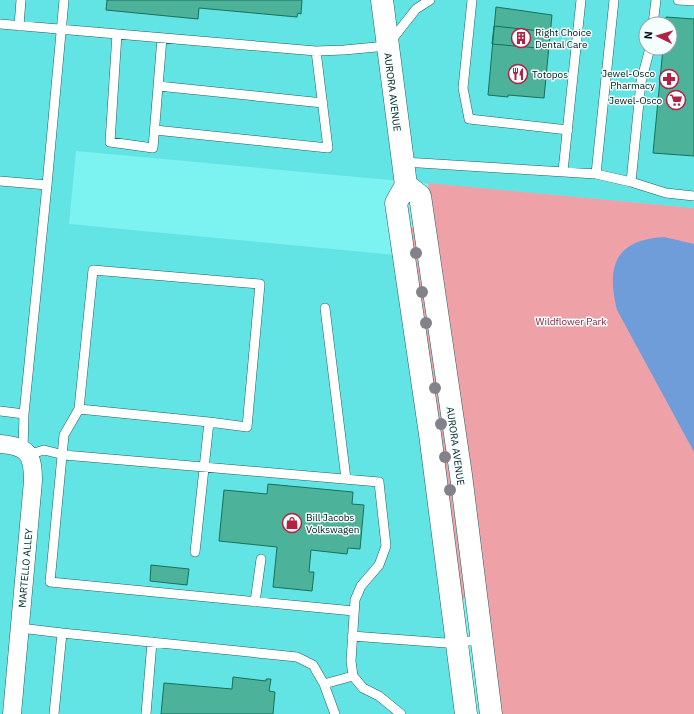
<svg xmlns="http://www.w3.org/2000/svg" width="694" height="714" font-family="'IBM Plex Sans',sans-serif">
<rect width="100%" height="100%" fill="#7cf2f1"/>
<path fill="#62e4e4" fill-rule="evenodd" d="M0,0h694v208l-618,-57 -7,73 326,31 61,459h-456zM646,24h24v24h-24z"/>
<path fill="#eea2a7" d="M428,183l266,25v506h-194z
M415,227l52,371 -6,2 -52,-372z"/>
<path fill="#6f9dd9" d="M664,237l30,7v208l-77,-142c-11,-44 -2,-70 47,-73z"/>
<path fill="#4db29a" stroke="#16705e" d="M107,0h195l-1,14 -3,-1 -1,4 -98,-9 -1,11 -92,-9z
M496,7l56,8 -8,83 -36,-3v2l-20,-2z
M666,17l28,2v137l-41,-3 10,-105h7v-24h-5z
M494,26l56,6 -1,17 -57,-5z
M268,484l85,8 -1,12 12,1 -4,44 -12,-1 -1,6 -36,-4 -2,22h5l-2,19 -39,-4 4,-40 -58,-6 5,-51 43,4z
M151,565l38,4 -2,16 -37,-4z
M233,677l33,4v-2h5l-2,12 6,1 -2,22h-112l3,-31 68,6z"/>
<g fill="none" stroke-linecap="round" stroke-linejoin="round">
<g stroke="#206161" stroke-width="10">
<path id="lane" d="M472,0l-9,88 6,31 99,11
M678,0l16,1
M0,24l316,27 28,-1 43,-4 29,-37 14,-9
M653,24l3,-24
M19,26l2,-26
M117,34l-7,108 43,6 9,-110
M158,86l165,17
M155,130l173,18 -12,-97
M404,162l192,12 35,8 35,11 28,3
M563,171l18,-171
M596,174l18,-174
M0,181l47,4 -23,229 -1,35
M631,182l10,-100 9,-34
M47,185l17,-185
M325,308l21,171
M79,409l130,13
M0,411l24,3
M28,455l16,-5 20,5 315,27 7,64 -7,19 -18,21 -6,14 -4,61 2,15 10,12 16,8 22,18
M195,552l14,-130 38,5 13,-143 -167,-14 -14,139 -15,26 -14,147 304,29
M255,602l6,-43
M20,628l42,5 -8,81
M62,633l235,24 16,8 11,19 11,30
M352,636l94,7 35,-3
M324,684l29,-8
M146,714l6,-72"/>
</g>
<g stroke="#206161" stroke-width="19">
<path id="street" d="M0,444c28,2 33,10 33,37l-21,233"/>
</g>
<g stroke="#206161" stroke-width="23">
<path id="primary" d="M382,0l24,185 -10,18 34,231 36,280
M406,185l14,11 41,279 30,239"/>
</g>
<use href="#lane" stroke="#fff" stroke-width="9"/>
<use href="#street" stroke="#fff" stroke-width="18"/>
<use href="#primary" stroke="#fff" stroke-width="22"/>
</g>
<g fill="#83828b">
<circle cx="416" cy="253" r="6"/>
<circle cx="422" cy="292" r="6"/>
<circle cx="426" cy="323" r="6"/>
<circle cx="435" cy="388" r="6"/>
<circle cx="441" cy="424" r="6"/>
<circle cx="445" cy="457" r="6"/>
<circle cx="450" cy="490" r="6"/>
</g>
<defs>
<g id="building-ring" transform="scale(1)"><circle r="9.5" fill="#f5ffff" stroke="#b42142" stroke-width="1.5"/><path d="M-4-6H4V6H1V3H-1V6H-4ZM-2.5-4.3h1.7v1.8h-1.7ZM.8-4.3h1.7v1.8H.8ZM-2.5-1h1.7V.8h-1.7ZM.8-1h1.7V.8H.8Z" fill="#b42142"/></g>
<g id="restaurant-ring" transform="scale(1)"><circle r="9.5" fill="#f5ffff" stroke="#b42142" stroke-width="1.5"/><path d="M-5-6h1v4h1v-4h1v4h1v-4h1v5L-1.5 .5V6h-2V.5L-5-1ZM5-6V6H3V1.5H1.5Q1.5-4 5-6Z" fill="#b42142"/></g>
<g id="pharmacy-ring" transform="scale(1)"><circle r="9.5" fill="#f5ffff" stroke="#b42142" stroke-width="1.5"/><path d="M-2-6h4v4h4v4h-4v4h-4v-4h-4v-4h4Z" fill="#b42142"/></g>
<g id="supermarket-ring" transform="scale(1)"><circle r="9.5" fill="#f5ffff" stroke="#b42142" stroke-width="1.5"/><path d="M-6-5.5h2.5l.6 2H6L4.5 2H-2.5L-4.4-4H-6ZM-1.5 3.2a1.3 1.3 0 1 0 .1 0ZM3 3.2a1.3 1.3 0 1 0 .1 0Z" fill="#b42142"/></g>
<g id="shop-ring" transform="scale(1)"><circle r="9.5" fill="#f5ffff" stroke="#b42142" stroke-width="1.5"/><path d="M-5-2.5h2.3a2.7 3.5 0 0 1 5.4 0H5L5.5 6h-11ZM-1.5-2.5h3a1.5 2.3 0 0 0-3 0Z" fill="#b42142"/></g>
</defs>
<g fill-rule="evenodd">
<use href="#building-ring" x="521" y="38"/>
<use href="#restaurant-ring" x="518" y="74"/>
<use href="#pharmacy-ring" x="669" y="79"/>
<use href="#supermarket-ring" x="676" y="100"/>
<use href="#shop-ring" x="292" y="523"/>
</g>
<g text-anchor="middle" stroke-width="3" stroke-linejoin="round" paint-order="stroke">
<g font-size="10" fill="#001717" stroke="#f5ffff" text-anchor="start">
<text x="535" y="36">Right Choice<tspan x="535" dy="12">Dental Care</tspan></text>
<text x="655" y="77" text-anchor="end">Jewel-Osco<tspan x="655" dy="12">Pharmacy</tspan></text>
<text x="532" y="78">Totopos</text>
<text x="662" y="104" text-anchor="end">Jewel-Osco</text>
<text x="306" y="521">Bill Jacobs<tspan x="306" dy="12">Volkswagen</tspan></text>
</g>
<g font-size="10" fill="#001717" stroke="#f5ffff">
<text transform="translate(393 92) rotate(83)" y="4">AURORA AVENUE</text>
<text transform="translate(456 446) rotate(82)" y="4">AURORA AVENUE</text>
<text transform="translate(25 568) rotate(-85)" y="4">MARTELLO ALLEY</text>
</g>
<g font-size="10" fill="#882737" stroke="#f5ffff">
<text x="571" y="325">Wildflower Park</text>
</g>
</g>
<g transform="translate(658 36) rotate(275)"><circle r="19" fill="#f5ffff" stroke="#93a2a2"/>
<path d="M0-3L7 15L0 10L-7 15Z" fill="#b42142"/>
<text y="-6" font-size="11" font-weight="bold" text-anchor="middle" fill="#001717">N</text>
</g>
</svg>
